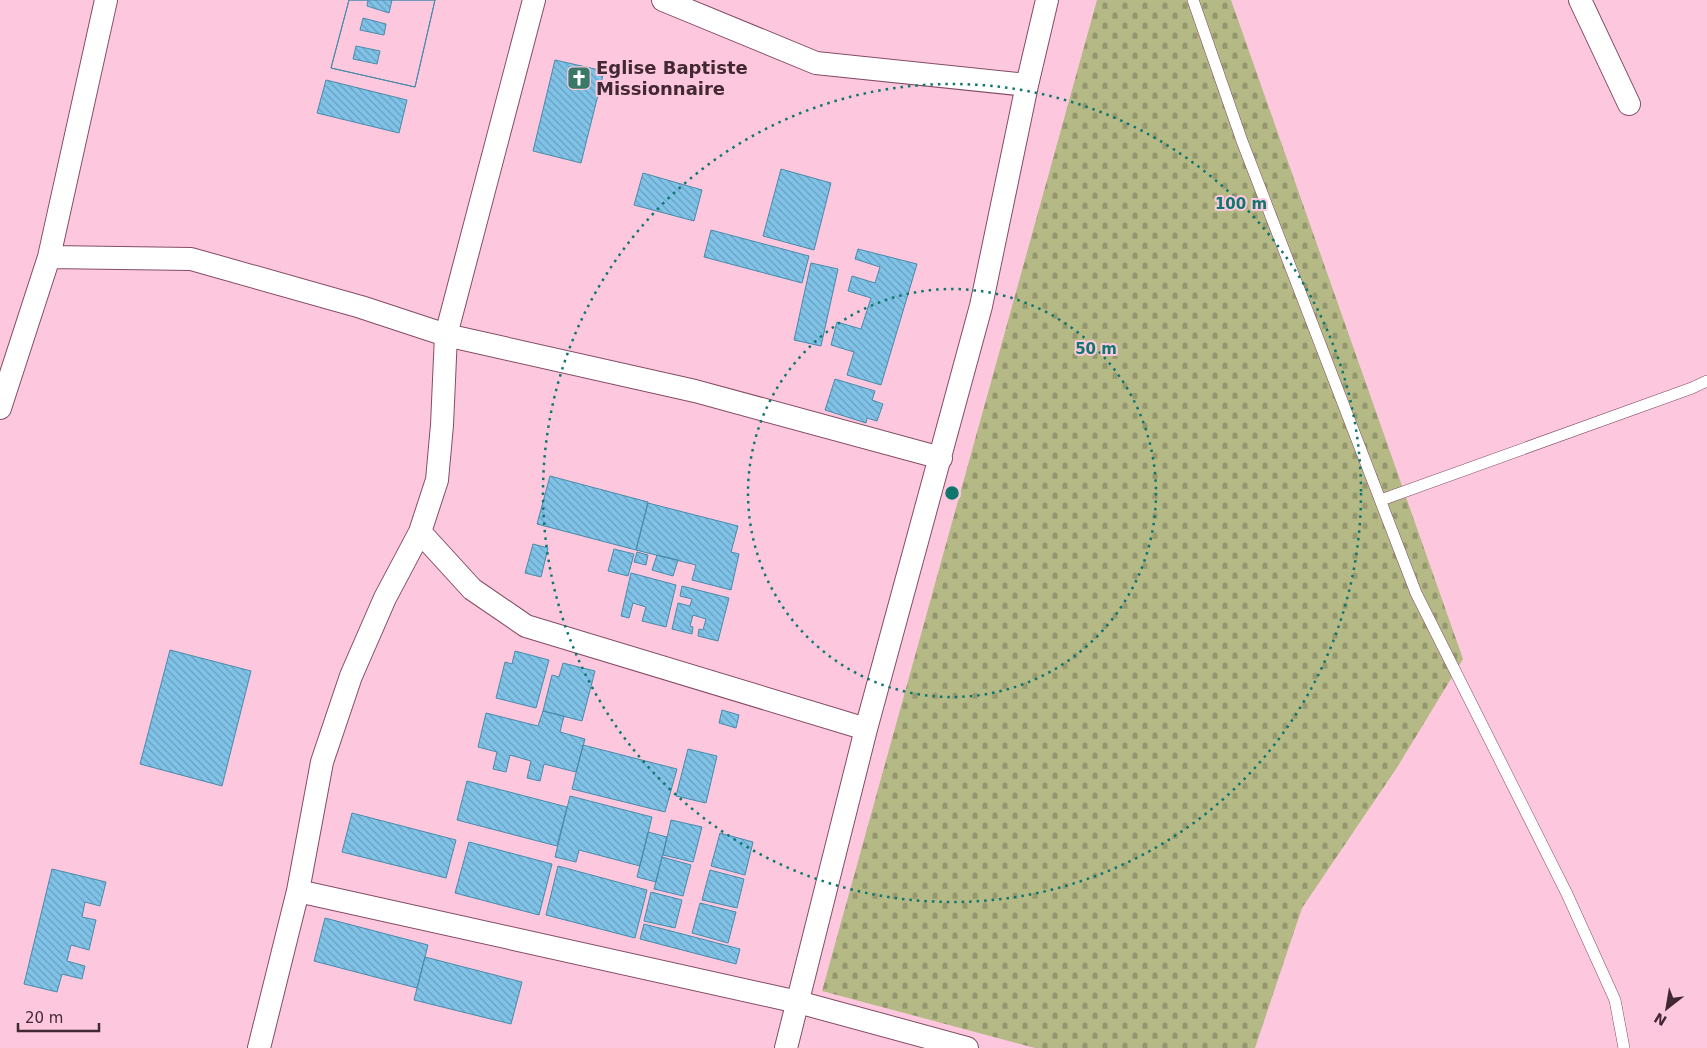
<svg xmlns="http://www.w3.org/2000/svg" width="1707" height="1048" font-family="'DejaVu Sans',sans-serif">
<defs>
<pattern id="cemetery-stones" width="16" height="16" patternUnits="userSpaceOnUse" patternTransform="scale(1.25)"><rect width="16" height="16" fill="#b4b986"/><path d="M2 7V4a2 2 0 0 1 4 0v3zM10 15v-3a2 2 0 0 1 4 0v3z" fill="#94966e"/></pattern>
<pattern id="building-back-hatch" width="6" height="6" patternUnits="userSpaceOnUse" patternTransform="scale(1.25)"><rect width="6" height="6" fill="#80c3e8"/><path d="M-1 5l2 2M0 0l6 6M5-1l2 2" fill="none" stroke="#6a9ebd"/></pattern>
</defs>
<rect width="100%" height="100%" fill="#fdc8dd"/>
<path fill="url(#cemetery-stones)" d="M1097,0h134l232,659 -65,107 -96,142 -47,140h-220l-213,-57z"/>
<path fill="url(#building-back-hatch)" stroke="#498aab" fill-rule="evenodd" d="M349,0h19l-1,6 22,7 3,-13h43l-20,87 -84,-19zM363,18l23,6 -2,11 -24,-5zM356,46l24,5 -3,13 -24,-5z
M349,0h86l-20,87 -84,-19z
M555,60l49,11 -23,92 -48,-12z
M326,80l81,20 -8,33 -82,-20z
M781,169l50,14 -17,67 -51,-14z
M643,173l59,17 -8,31 -60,-16z
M711,230l98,26 -7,27 -98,-26z
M858,249l59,15 -36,121 -34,-10 7,-23 -23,-7 6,-23 24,7 10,-31 -23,-7 4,-15 23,7 5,-16 -25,-8z
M811,263l27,6 -17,77 -27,-6z
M835,379l40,12 -3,9 11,4 -6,17 -10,-3 -1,5 -41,-13z
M550,476l98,26 -12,48 -99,-26z
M648,503l90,23 -7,26 8,2 -8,36 -39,-10 4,-15 -60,-15z
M533,544l15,4 -7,29 -16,-4z
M614,549l20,5 -6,22 -20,-5z
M637,552l11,3 -2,10 -12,-3z
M657,555l21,5 -5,16 -21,-6z
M631,573l45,12 -10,42 -24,-6 4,-14 -13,-4 -4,15 -8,-2z
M682,586l47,12 -11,43 -20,-5 1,-7 4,1 3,-11 -13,-4 -3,11 3,1 -1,7 -20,-5 6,-26 12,3 2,-7 -12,-3z
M170,650l81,21 -29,115 -82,-22z
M515,651l34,9 -13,48 -40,-10 9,-36 7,2z
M563,663l32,8 -13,50 -39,-10 9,-36 7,2z
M722,710l17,5 -3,13 -17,-5z
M543,711l21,5 -4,16 25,7 -9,33 -32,-8 -4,17 -13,-3 4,-17 -21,-6 -4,17 -13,-3 4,-17 -19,-5 8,-34 52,13z
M583,745l94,24 -12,43 -93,-23z
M688,749l29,7 -11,47 -30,-7z
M467,781l100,26 -10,39 -100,-26z
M570,796l82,21 -12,49 -61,-16 -3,12 -21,-5z
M352,813l104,27 -10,38 -104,-26z
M671,820l31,7 -9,35 -30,-7z
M648,832l19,5 -11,45 -19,-5z
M720,833l33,9 -8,33 -34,-9z
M469,842l83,22 -13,51 -84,-22z
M662,857l29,8 -8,31 -29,-7z
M558,866l89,24 -12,48 -89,-23z
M52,869l54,13 -6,24 -15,-4 -3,15 14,3 -7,30 -18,-5 -4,16 18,5 -3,13 -20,-5 -5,18 -33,-8z
M710,870l34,9 -7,29 -35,-8z
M651,892l31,8 -7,28 -31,-7z
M700,903l36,9 -8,31 -36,-10z
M325,918l103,27 -11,43 -103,-27z
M644,924l96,25 -4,15 -96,-25z
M425,957l97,25 -11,42 -97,-24z"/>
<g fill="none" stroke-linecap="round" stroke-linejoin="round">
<g stroke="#844c65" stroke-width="12">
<path id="service" d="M1193,0l49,141 174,452 151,301 48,106 9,48
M1381,500l311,-112 15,-7"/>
</g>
<g stroke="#844c65" stroke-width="24">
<path id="minor" d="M106,0l-57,257 142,2 170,48 85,28 249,56 246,67
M663,0l153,63 211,22
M1580,0l49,104
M0,408l49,-151
M420,532l52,57 54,37 340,103
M298,891l500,111 169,46
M259,1048l39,-157 24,-129 29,-86 34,-78 35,-66 17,-52 5,-55 4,-90 88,-335
M786,1048l80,-319 115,-423 46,-221 20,-85"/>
</g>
<use href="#service" stroke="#fff" stroke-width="11"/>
<use href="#minor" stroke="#fff" stroke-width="22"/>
</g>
<g fill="none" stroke="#0f766e" stroke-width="2.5" stroke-dasharray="2.5 5">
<circle cx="952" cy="493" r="204"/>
<circle cx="952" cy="493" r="409"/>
</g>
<defs>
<g id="church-square" transform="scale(1.25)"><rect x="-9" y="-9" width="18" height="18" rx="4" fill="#3a7967" stroke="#fdc8dd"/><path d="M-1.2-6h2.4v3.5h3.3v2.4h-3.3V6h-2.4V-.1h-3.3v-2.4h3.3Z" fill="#fff"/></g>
</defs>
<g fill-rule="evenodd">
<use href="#church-square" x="579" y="78"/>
</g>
<g text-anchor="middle" stroke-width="4" stroke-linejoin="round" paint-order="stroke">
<g font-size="18" font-weight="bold" fill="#422833" stroke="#fdc8dd" text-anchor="start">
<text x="596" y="74">Eglise Baptiste<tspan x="596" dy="21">Missionnaire</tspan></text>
</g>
</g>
<circle cx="952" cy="493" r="8" fill="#0f766e" stroke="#fdc8dd" stroke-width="2.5"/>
<g font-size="15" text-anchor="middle" font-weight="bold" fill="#0f766e" stroke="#fdc8dd" stroke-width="4" stroke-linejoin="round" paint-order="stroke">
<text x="1241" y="209">100 m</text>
<text x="1096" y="354">50 m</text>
</g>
<g transform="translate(1667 1008) rotate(211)" stroke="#fdc8dd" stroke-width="4" paint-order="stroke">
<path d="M0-4L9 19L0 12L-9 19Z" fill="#422833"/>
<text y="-8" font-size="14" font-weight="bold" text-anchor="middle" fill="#422833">N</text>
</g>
<path d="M18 1023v8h81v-8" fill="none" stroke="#422833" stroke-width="2.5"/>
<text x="25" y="1023" font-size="15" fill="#422833" stroke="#fdc8dd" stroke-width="4" paint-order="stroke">20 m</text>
</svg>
